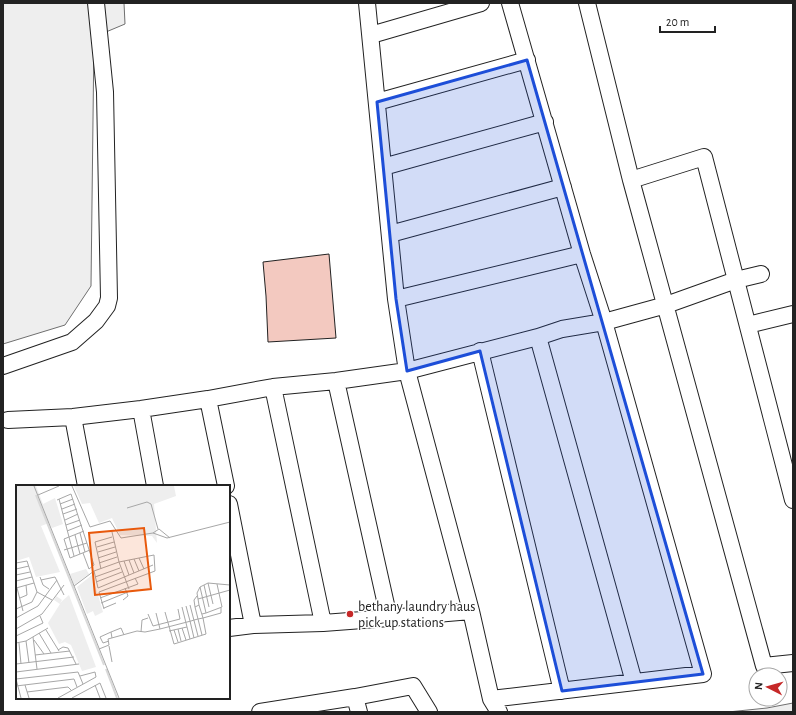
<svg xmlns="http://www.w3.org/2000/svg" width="796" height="715" font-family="'Alegreya Sans',sans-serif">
<rect width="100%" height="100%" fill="#fff"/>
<path fill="#eee" stroke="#6f6f6f" d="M3,3h121l1,21 -31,13 -3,249 -26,39 -62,19z
M793,703v9h-65l39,-4z"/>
<path fill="#f3c9c0" stroke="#222" d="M329,254l7,84 -68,4 -2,-46 -3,-34z"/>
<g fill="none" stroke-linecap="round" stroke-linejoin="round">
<g stroke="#222" stroke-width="18">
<path id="street" d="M367,3l29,296 11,72 64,240 20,88 8,13
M587,3l44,177 133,486 29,-3
M371,35l110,-32
M377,102l150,-42
M383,167l162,-45
M631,180l73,-23 89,343
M390,234l173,-47
M396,299l186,-45
M748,325l45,-11
M538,337l96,345
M480,351l82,340
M3,366l69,-24 24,-21 11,-15 2,-8 -4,-206 -9,-89
M336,381l53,237
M273,387l50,236
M208,399l18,87
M141,409l14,77
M73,417l13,69
M8,420l65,-3 68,-8 67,-10 65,-12 63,-6 71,-10 131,-34 24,-8 42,-7 62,-17 70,-25 25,-6
M229,504l24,121
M229,628l24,-3 70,-2 66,-5 82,-7
M355,697l4,15
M491,699l212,-25 -99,-352 -22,-68 -72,-251
M260,712l95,-15 58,-11 16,26"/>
</g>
<use href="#street" stroke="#fff" stroke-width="16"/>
</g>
<path fill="#1d4ed8" fill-opacity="0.2" stroke="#1d4ed8" stroke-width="3" stroke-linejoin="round" d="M527,60l176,614 -141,17 -82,-340 -73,20 -11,-72 -19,-197z"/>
<circle fill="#c62828" stroke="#fff" stroke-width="1.5" cx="350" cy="614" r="4"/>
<g text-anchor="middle" stroke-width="3" stroke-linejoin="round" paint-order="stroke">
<g font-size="14" fill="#222" stroke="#fff" text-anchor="start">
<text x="358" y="611">bethany laundry haus<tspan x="358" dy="16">pick-up stations</tspan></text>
</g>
</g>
<g transform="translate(16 485)">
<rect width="214" height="214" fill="#fff"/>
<path d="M0,1h20l7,18 12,-6 8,26 -11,4 -3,-5 -8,3 19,46 -24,5 -7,-20 -13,4zM58,1h100l2,10 -22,8 3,39 -5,-7 -32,-1 -8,-17 -13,5 -9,-20 -8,1zM70,84l3,5 -15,11 -4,-11zM76,90l11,37 -8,4 -2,-5 -6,3 -10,-27zM53,110l27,72 -14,4 -11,-26 -6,-3 -6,2 -11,-21 12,-19 -6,-4 2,-4 6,4 -2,3z" fill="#eee"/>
<path fill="none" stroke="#d9d9d9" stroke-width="2" d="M20,10l68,170M90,184l11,29"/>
<path fill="none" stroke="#a7a7a7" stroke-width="1" d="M18,1l85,212M56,1l18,41 20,-6 11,17 32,-5 14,5 63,-16M22,10l21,-9M43,14l15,57M41,15l14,-6 23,71 -5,4 -6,-16M44,19l13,-5M111,23l20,-6 4,2 7,25M46,24l13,-5M47,29l14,-5M49,35l13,-6M50,40l14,-5M51,46l15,-6M68,46l-20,8 6,19 20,-8M96,47l7,30 10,27M64,48l5,19M137,48l6,-4 11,9M59,50l5,19M81,62l17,-5M48,65l23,-7M82,67l17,-5M82,73l18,-6M123,73l5,11M118,74l5,12M113,75l5,13M108,76l5,14M0,78l11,-2 10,31 15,8M83,78l18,-6M0,84l13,-3M85,84l-6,-27 17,-5M78,86l4,17 55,-23M0,90l14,-3M24,92l3,8 6,4M79,92l25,-9M25,95l14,-3 9,18M0,96l16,-4M80,97l26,-10M192,98l5,21M188,100l5,22M58,101l20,-15 25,-9 35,-7 1,16 -56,21 5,17M184,102l6,26 -4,1M0,103l18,-5M1,103l6,23M4,113l7,-3 -1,-10M84,113l38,-14 -3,-6M182,114l32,-9M107,115l5,-4 -3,-8M85,118l27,-11M174,120l8,31M183,120l-2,-12 3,-6 8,-4 22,2M170,121l4,15M166,122l5,20M179,122l-1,-7 3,-4M88,123l12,-5M0,124l16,-7 5,-10M149,127l9,32 32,-10 -3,-16 18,-5v-5M140,128l4,16M190,128l16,-6 -5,-23M132,129l5,12 27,-7 -2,-10M0,133l22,-12 19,-26M174,136l4,17M166,143l4,12M0,144l26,-15 22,-29M162,144l3,12M30,145l13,21M158,145l4,12M153,146l18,-4 3,12M125,147l1,-12 6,-2M23,148l12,20M0,151l27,-13 -3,-7M17,152l4,32M96,153l-1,-6 10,-4 3,7M18,155l10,14M10,156l3,22M93,156l-6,2 -3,-6 11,-5M0,158l10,-2 22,-13M3,158l2,21M93,161l3,16M83,164l10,-4 -1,-6 29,-8 8,1 15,-3 31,-8 3,-1 4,-1 5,-1 -4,-13 -4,2 7,28M42,165l5,-3 5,1 8,16M19,170l35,-4M0,179l58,-7M0,187l63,-8M0,194l62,-7 5,12M0,194l5,19M9,200l4,13M79,200l5,13M0,201l58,-7 3,8M11,207l41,-5 3,3M42,213l38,-21 -1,-5 -15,4M56,213l28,-15 6,15"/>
<path fill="#e8590c" fill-opacity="0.15" stroke="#e8590c" stroke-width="2" d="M128,43l7,61 -56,6 -6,-62z"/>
<rect width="214" height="214" fill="none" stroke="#222" stroke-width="2"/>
</g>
<rect width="796" height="715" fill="none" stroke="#222222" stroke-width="8"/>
<g transform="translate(768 687) rotate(276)"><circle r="19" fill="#ffffff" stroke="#a7a7a7"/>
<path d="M0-3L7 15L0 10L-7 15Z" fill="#c62828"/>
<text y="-6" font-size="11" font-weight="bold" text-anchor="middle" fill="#222222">N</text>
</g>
<path d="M660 26v6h55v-6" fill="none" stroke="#222222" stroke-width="2"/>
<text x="666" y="26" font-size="12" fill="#222222" stroke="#ffffff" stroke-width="3" paint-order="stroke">20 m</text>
</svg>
